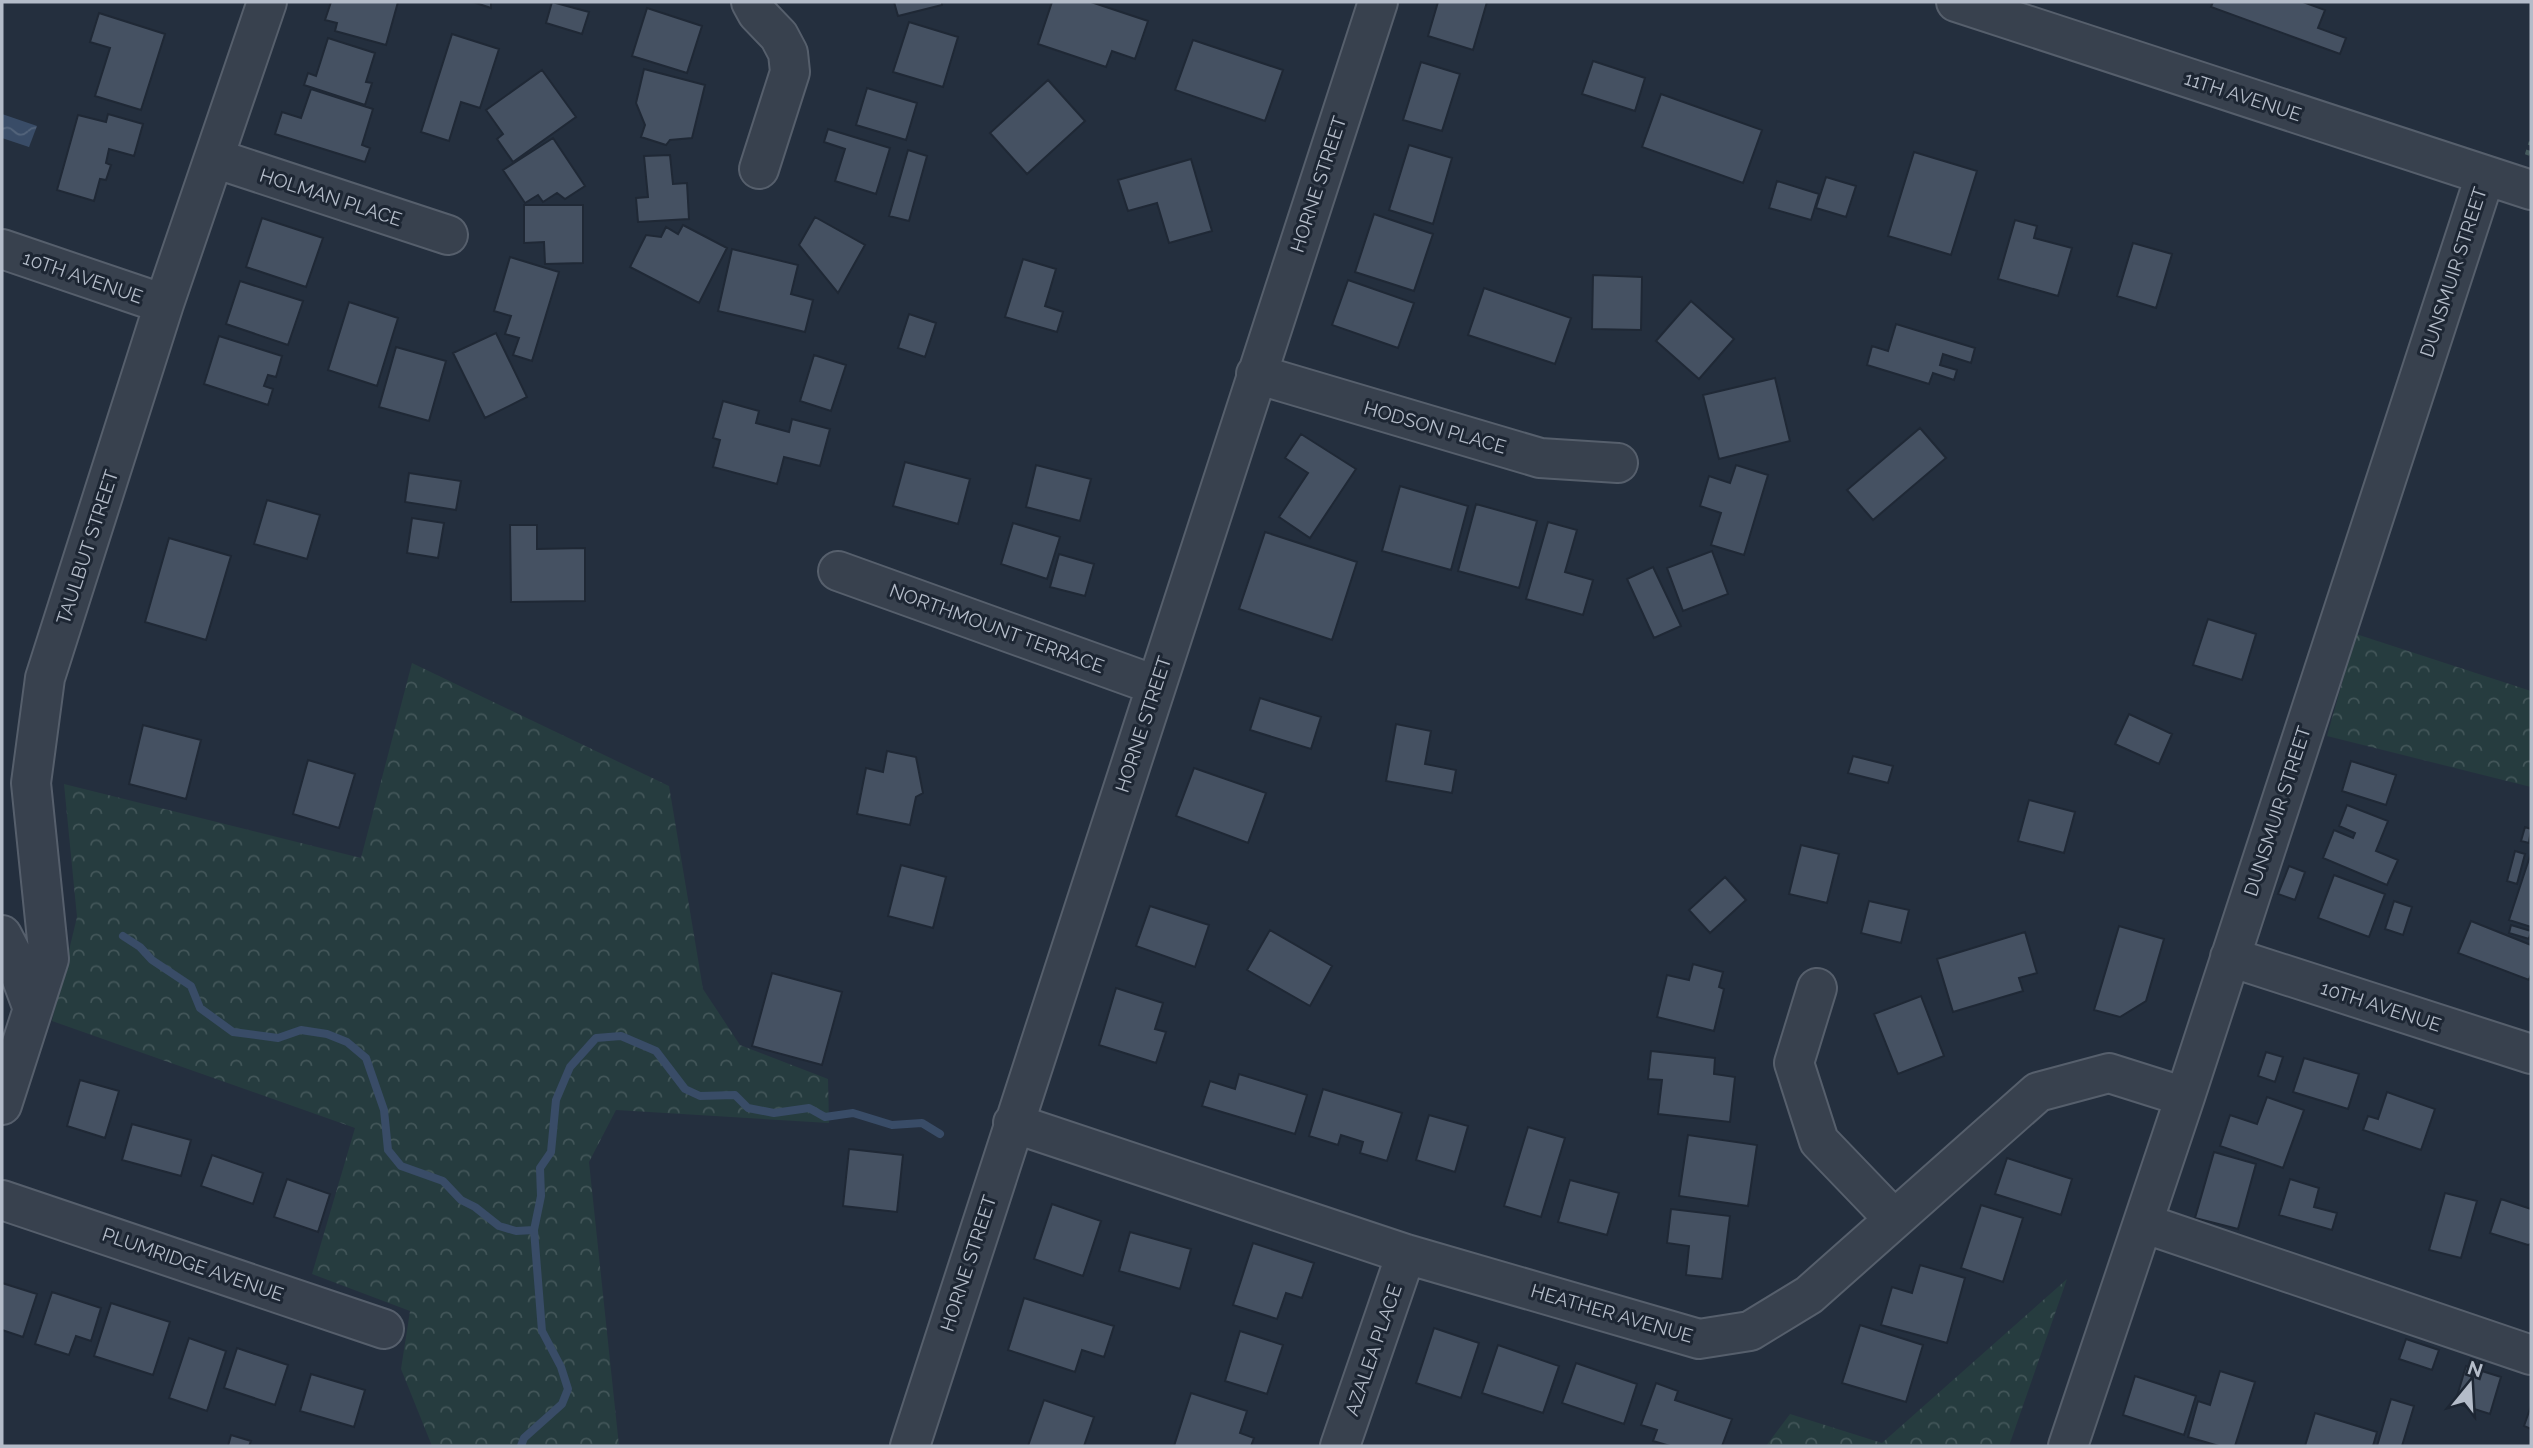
<svg xmlns="http://www.w3.org/2000/svg" width="2533" height="1448" font-family="Raleway,sans-serif">
<defs>
<pattern id="forest-crowns" width="20" height="18" patternUnits="userSpaceOnUse" patternTransform="scale(1.75)"><rect width="20" height="18" fill="#263c3f"/><path d="M2 6a3 3 0 1 1 6 0M12 15a3 3 0 1 1 6 0" fill="none" stroke="#435659"/></pattern>
<pattern id="water-waves" width="16" height="10" patternUnits="userSpaceOnUse" patternTransform="scale(1.75)"><rect width="16" height="10" fill="#394c67"/><path d="M0 5q4-4 8 0t8 0" fill="none" stroke="#53647b"/></pattern>
</defs>
<rect width="100%" height="100%" fill="#242f3e"/>
<path fill="url(#forest-crowns)" d="M2356,634l175,57v96l-204,-51z
M412,663l257,123 34,203 37,56 88,34 1,44 -213,-13 -27,52 30,284h-187l-31,-77 9,-58 -98,-37 43,-146 -303,-107 25,-104 -13,-133 297,74z
M2067,1279l-58,167h-243l24,-32 92,29z"/>
<path fill="url(#water-waves)" d="M2,114l35,12 -8,21 -27,-9z"/>
<g fill="none" stroke-linecap="round" stroke-linejoin="round">
<path stroke="#394c67" stroke-width="8" d="M123,936l17,11 12,13 39,26 9,22 33,24 45,6 23,-8 26,4 20,8 19,16 18,52 4,40 13,16 42,15 18,19 14,7 24,19 17,5 18,-1 8,101 19,36 7,22 -6,15 -38,34 -3,8
M534,1230l7,-34 -1,-28 11,-16 5,-52 14,-33 26,-29 25,-2 35,15 29,38 15,7 35,-1 13,13 26,5 35,-5 16,9 28,-4 39,12 30,-2 18,11"/>
</g>
<path fill="#455162" stroke="#1f2835" stroke-width="2" d="M331,2h67l-12,43 -51,-14 2,-8 -12,-3z
M473,2h18v6z
M552,2l37,10 -7,22 -36,-11z
M894,2h48v3l-44,11z
M1052,2h39l57,19 -13,38 -23,-8 -6,16 -68,-23z
M1438,2h49l-14,48 -45,-14z
M2213,2h90l22,8 -7,18 28,10 -6,16 -129,-47z
M647,8l55,18 -15,47 -55,-17z
M99,13l66,21 -24,76 -46,-14 15,-48 -20,-6z
M909,22l49,15 -15,50 -50,-15z
M452,34l47,15 -19,59 -19,-6 -12,39 -28,-9z
M328,38l47,15 -9,29 6,1 -7,22 -61,-20 4,-12 8,3z
M1193,40l90,30 -18,51 -90,-31z
M1593,61l52,17 -10,33 -53,-17z
M1421,62l39,12 -18,57 -39,-11z
M644,69l61,16 -13,53 -22,2 -4,5 -25,-8 4,-12 -9,-22z
M542,70l34,47 -63,45 -16,-23 6,-5 -17,-24z
M1048,80l37,41 -58,53 -37,-41z
M867,88l50,15 -11,37 -50,-15z
M311,89l62,20 -11,36 8,3 -5,14 -90,-28 7,-22 19,6z
M1661,94l101,36 -19,53 -101,-36z
M108,114l35,10 -9,32 -25,-7 -3,14 5,2 -5,15 -6,-1 -6,22 -37,-11 21,-75 28,7z
M828,129l62,19 -14,46 -41,-13 10,-32 -21,-7z
M553,138l32,48 -20,13 -8,-6 -14,9 -5,-7 -13,8 -22,-33z
M1409,145l43,13 -19,66 -44,-14z
M908,150l19,6 -18,65 -20,-5z
M1914,152l63,19 -26,84 -63,-19z
M670,155l3,29 14,-1 2,36 -51,3 -2,-24 12,-1 -4,-41z
M1191,159l21,72 -43,12 -12,-40 -29,8 -10,-31z
M1826,177l30,9 -10,31 -30,-9z
M1777,181l42,13 -8,26 -42,-12z
M524,205h59v58l-38,1 -1,-22 -20,1z
M1374,214l59,20 -19,57 -59,-19z
M815,217l50,28 -27,48 -39,-48z
M262,218l61,20 -17,49 -60,-20z
M2015,220l22,6 -3,12 38,10 -14,48 -60,-17z
M683,225l44,23 -28,55 -69,-36 16,-32 15,2 5,-10 12,7z
M2133,243l39,11 -16,54 -39,-12z
M732,249l66,16 -7,29 22,6 -8,32 -87,-21z
M510,257l49,15 -27,89 -19,-6 6,-17 -14,-4 6,-18 -17,-5z
M1023,259l33,10 -11,37 18,6 -6,20 -52,-15z
M1593,275l49,2 -1,53 -49,-1z
M1348,280l66,23 -16,45 -66,-23z
M240,281l63,20 -15,44 -62,-21z
M1484,288l87,30 -16,46 -87,-29z
M1691,301l43,38 -35,40 -43,-38z
M349,302l49,16 -21,68 -49,-16z
M909,314l27,9 -11,34 -27,-9z
M1896,324l79,24 -4,15 -28,-9 -3,11 17,5 -3,10 -21,-7 -4,11 -62,-19 5,-19 16,5z
M496,333l31,64 -42,21 -32,-65z
M219,336l63,20 -6,21 -8,-2 -4,11 9,3 -5,16 -64,-21z
M396,347l50,14 -17,60 -50,-14z
M814,355l32,10 -15,46 -31,-10z
M1775,378l15,63 -71,18 -16,-64z
M723,401l36,10 -3,12 33,9 3,-13 38,10 -10,37 -36,-9 -7,27 -64,-17 7,-27 -7,-2z
M1920,428l26,30 -73,62 -26,-30z
M1301,434l55,35 -46,69 -31,-21 29,-44 -23,-15z
M905,462l65,17 -12,45 -65,-18z
M1036,465l55,14 -11,42 -54,-14z
M1736,465l32,10 -24,80 -33,-10 10,-32 -21,-7 9,-30 21,7z
M409,473l52,8 -5,29 -51,-8z
M1400,486l68,20 -17,64 -69,-19z
M267,500l53,15 -13,44 -53,-15z
M1476,504l61,17 -18,67 -61,-17z
M412,518l32,5 -6,35 -31,-5z
M1548,522l29,8 -12,42 28,8 -10,35 -57,-16z
M1013,523l47,14 -13,42 -46,-15z
M510,525h27v24l48,-1v53l-74,1z
M1265,532l92,30 -25,78 -93,-31z
M169,538l62,18 -25,84 -61,-18z
M1712,551l16,43 -45,17 -16,-43z
M1059,554l35,10 -9,32 -35,-9z
M1653,567l28,59 -27,12 -27,-59z
M2208,619l48,15 -14,46 -49,-15z
M1260,698l61,19 -10,32 -61,-19z
M2129,714l43,20 -13,30 -44,-20z
M1396,724l35,7 -6,33 31,6 -4,23 -66,-12z
M143,725l58,15 -15,59 -57,-15z
M887,751l29,6 7,36 -7,4 -6,28 -53,-11 9,-46 17,4z
M1853,756l40,10 -5,17 -40,-10z
M308,760l47,14 -16,54 -46,-14z
M2351,761l45,14 -10,30 -44,-14z
M1194,768l72,25 -18,50 -72,-27z
M2029,800l46,12 -11,41 -46,-12z
M2347,805l41,16 -12,30 22,9 -11,25 -64,-27 11,-28 19,8 2,-5 -16,-7z
M2525,827l6,2 -2,14 -8,-2z
M1801,845l38,9 -12,49 -38,-9z
M2515,851l10,3 -8,30 -10,-3z
M2530,856l1,1v70l-22,-7z
M901,865l45,12 -13,51 -45,-12z
M2289,866l16,6 -10,28 -17,-6z
M2334,875l51,19 -16,43 -51,-19z
M1725,877l21,23 -36,33 -21,-23z
M1869,901l40,9 -8,33 -40,-10z
M2394,901l18,6 -9,28 -18,-6z
M1150,906l59,19 -14,42 -59,-21z
M2471,921l60,24v29l-2,6 -71,-27z
M2511,925l20,6 -2,8 -20,-6z
M2119,926l45,13 -18,62 -26,16 -26,-7z
M1270,930l62,36 -22,40 -63,-36z
M2025,932l12,41 -18,5 4,13 -70,21 -16,-53z
M1693,964l30,8 -4,15 5,2 -10,42 -57,-14 10,-42 22,5z
M772,973l70,19 -20,73 -70,-19z
M1116,988l47,15 -8,26 11,3 -10,31 -57,-18z
M1921,996l23,60 -46,18 -24,-60z
M1651,1051l64,7 -1,16 21,3 -5,45 -72,-8 4,-34 -14,-1z
M2266,1052l17,5 -8,25 -17,-6z
M2304,1058l55,16 -11,35 -55,-17z
M1239,1074l68,21 -12,39 -93,-28 8,-25 25,8z
M80,1080l39,11 -14,47 -38,-12z
M1323,1089l79,24 -15,48 -27,-8 3,-11 -22,-7 -3,10 -29,-9z
M2387,1092l48,17 -14,41 -58,-20 5,-14 10,3z
M2267,1097l37,13 -21,58 -63,-22 10,-31 27,9z
M1429,1115l39,11 -13,46 -39,-12z
M132,1124l59,16 -10,36 -59,-16z
M1528,1127l37,11 -24,79 -37,-11z
M1688,1135l69,10 -9,61 -69,-10z
M849,1149l54,6 -6,57 -54,-6z
M2214,1152l42,12 -18,65 -43,-11z
M212,1155l51,18 -10,31 -52,-18z
M2007,1158l65,21 -11,36 -66,-21z
M287,1179l43,15 -12,38 -44,-15z
M2290,1179l29,9 -5,19 23,6 -5,17 -53,-15z
M1570,1180l49,13 -12,42 -49,-13z
M2445,1193l32,8 -16,57 -32,-8z
M2501,1199l30,10v35l-3,1 -38,-12z
M1052,1204l49,17 -18,55 -49,-17z
M1981,1205l42,13 -20,64 -42,-14z
M1671,1209l59,7 -8,63 -36,-4 3,-29 -22,-3z
M1130,1232l61,17 -11,40 -61,-18z
M1253,1243l61,20 -12,35 -16,-5 -9,26 -44,-14z
M1920,1265l45,13 -18,65 -66,-18 11,-38 20,6z
M2,1283l35,11 -14,43 -21,-7z
M52,1292l49,16 -10,33 -15,-5 -7,19 -34,-11z
M1024,1298l90,28 -10,31 -22,-7 -7,22 -67,-22z
M111,1303l59,19 -17,53 -59,-19z
M1860,1325l63,20 -17,57 -64,-19z
M1434,1328l45,15 -18,55 -45,-15z
M1240,1331l43,14 -16,49 -42,-13z
M189,1338l37,13 -19,60 -38,-13z
M2406,1339l33,11 -7,20 -33,-11z
M1498,1345l61,21 -16,47 -61,-20z
M237,1348l51,17 -13,40 -51,-17z
M1576,1363l61,21 -13,40 -62,-21z
M2466,1366l35,11 -11,37 -35,-11z
M2220,1371l35,11 -20,64h-16l-31,-9 10,-36 12,4z
M311,1374l54,16 -11,37 -54,-16z
M2135,1376l61,20 -12,39 -61,-20z
M1656,1383l22,8 -3,9 57,19 -10,27h-52l-17,-5 4,-11 -16,-5z
M1191,1393l56,18 -7,22 14,5 -3,8h-77z
M2391,1399l23,7 -12,40h-25z
M1044,1400l50,17 -10,29h-56z
M2531,1406v23l-7,-3z
M2315,1413l62,19 -4,14h-68z
M231,1435l20,6 -2,5h-21z"/>
<g fill="none" stroke-linecap="round" stroke-linejoin="round">
<g stroke="#565f6c" stroke-width="42">
<path id="minor" d="M751,2l6,11 22,23 9,17 2,19 -31,97
M1956,2l575,188
M214,158l234,77
M2,249l162,55
M1256,374l284,84 78,5
M838,571l317,114
M2,935l12,23 19,51
M2230,957l301,97
M1817,988l-23,75 25,78 74,77
M2,1105l47,-146 -18,-176 14,-105 119,-374 103,-302
M1013,1123l393,131 293,85 51,-8 59,-36 229,-203 71,-19 76,24
M2,1200l382,129
M2143,1223l388,132
M910,1446l468,-1444
M1340,1446l66,-192
M2068,1446l117,-349 300,-921"/>
</g>
<path stroke="#44595c" stroke-width="4.5" stroke-dasharray="5 5" stroke-linecap="butt" d="M2527,155l4,-13"/>
<use href="#minor" stroke="#38414e" stroke-width="38"/>
</g>
<g text-anchor="middle" stroke-width="6" stroke-linejoin="round" paint-order="stroke">
<g font-size="19" fill="#b4bcc9" stroke="#1d2633">
<text transform="translate(2243 96) rotate(18)" y="7">11TH AVENUE</text>
<text transform="translate(1318 184) rotate(-72)" y="7">HORNE STREET</text>
<text transform="translate(331 197) rotate(18)" y="7">HOLMAN PLACE</text>
<text transform="translate(2453 272) rotate(-72)" y="7">DUNSMUIR STREET</text>
<text transform="translate(83 277) rotate(19)" y="7">10TH AVENUE</text>
<text transform="translate(1435 427) rotate(16)" y="7">HODSON PLACE</text>
<text transform="translate(87 547) rotate(-72)" y="7">TAULBUT STREET</text>
<text transform="translate(997 628) rotate(20)" y="7">NORTHMOUNT TERRACE</text>
<text transform="translate(1143 724) rotate(-72)" y="7">HORNE STREET</text>
<text transform="translate(2277 811) rotate(-72)" y="7">DUNSMUIR STREET</text>
<text transform="translate(2381 1006) rotate(18)" y="7">10TH AVENUE</text>
<text transform="translate(968 1263) rotate(-72)" y="7">HORNE STREET</text>
<text transform="translate(193 1264) rotate(19)" y="7">PLUMRIDGE AVENUE</text>
<text transform="translate(1612 1313) rotate(16)" y="7">HEATHER AVENUE</text>
<text transform="translate(1373 1350) rotate(-71)" y="7">AZALEA PLACE</text>
</g>
</g>
<rect width="2533" height="1448" fill="none" stroke="#b4bcc9" stroke-width="7"/>
<g transform="translate(2470 1385) rotate(18)" stroke="#1d2633" stroke-width="5" paint-order="stroke">
<path d="M0-5L12 26L0 18L-12 26Z" fill="#b4bcc9"/>
<text y="-10" font-size="19" font-weight="bold" text-anchor="middle" fill="#b4bcc9">N</text>
</g>
</svg>
